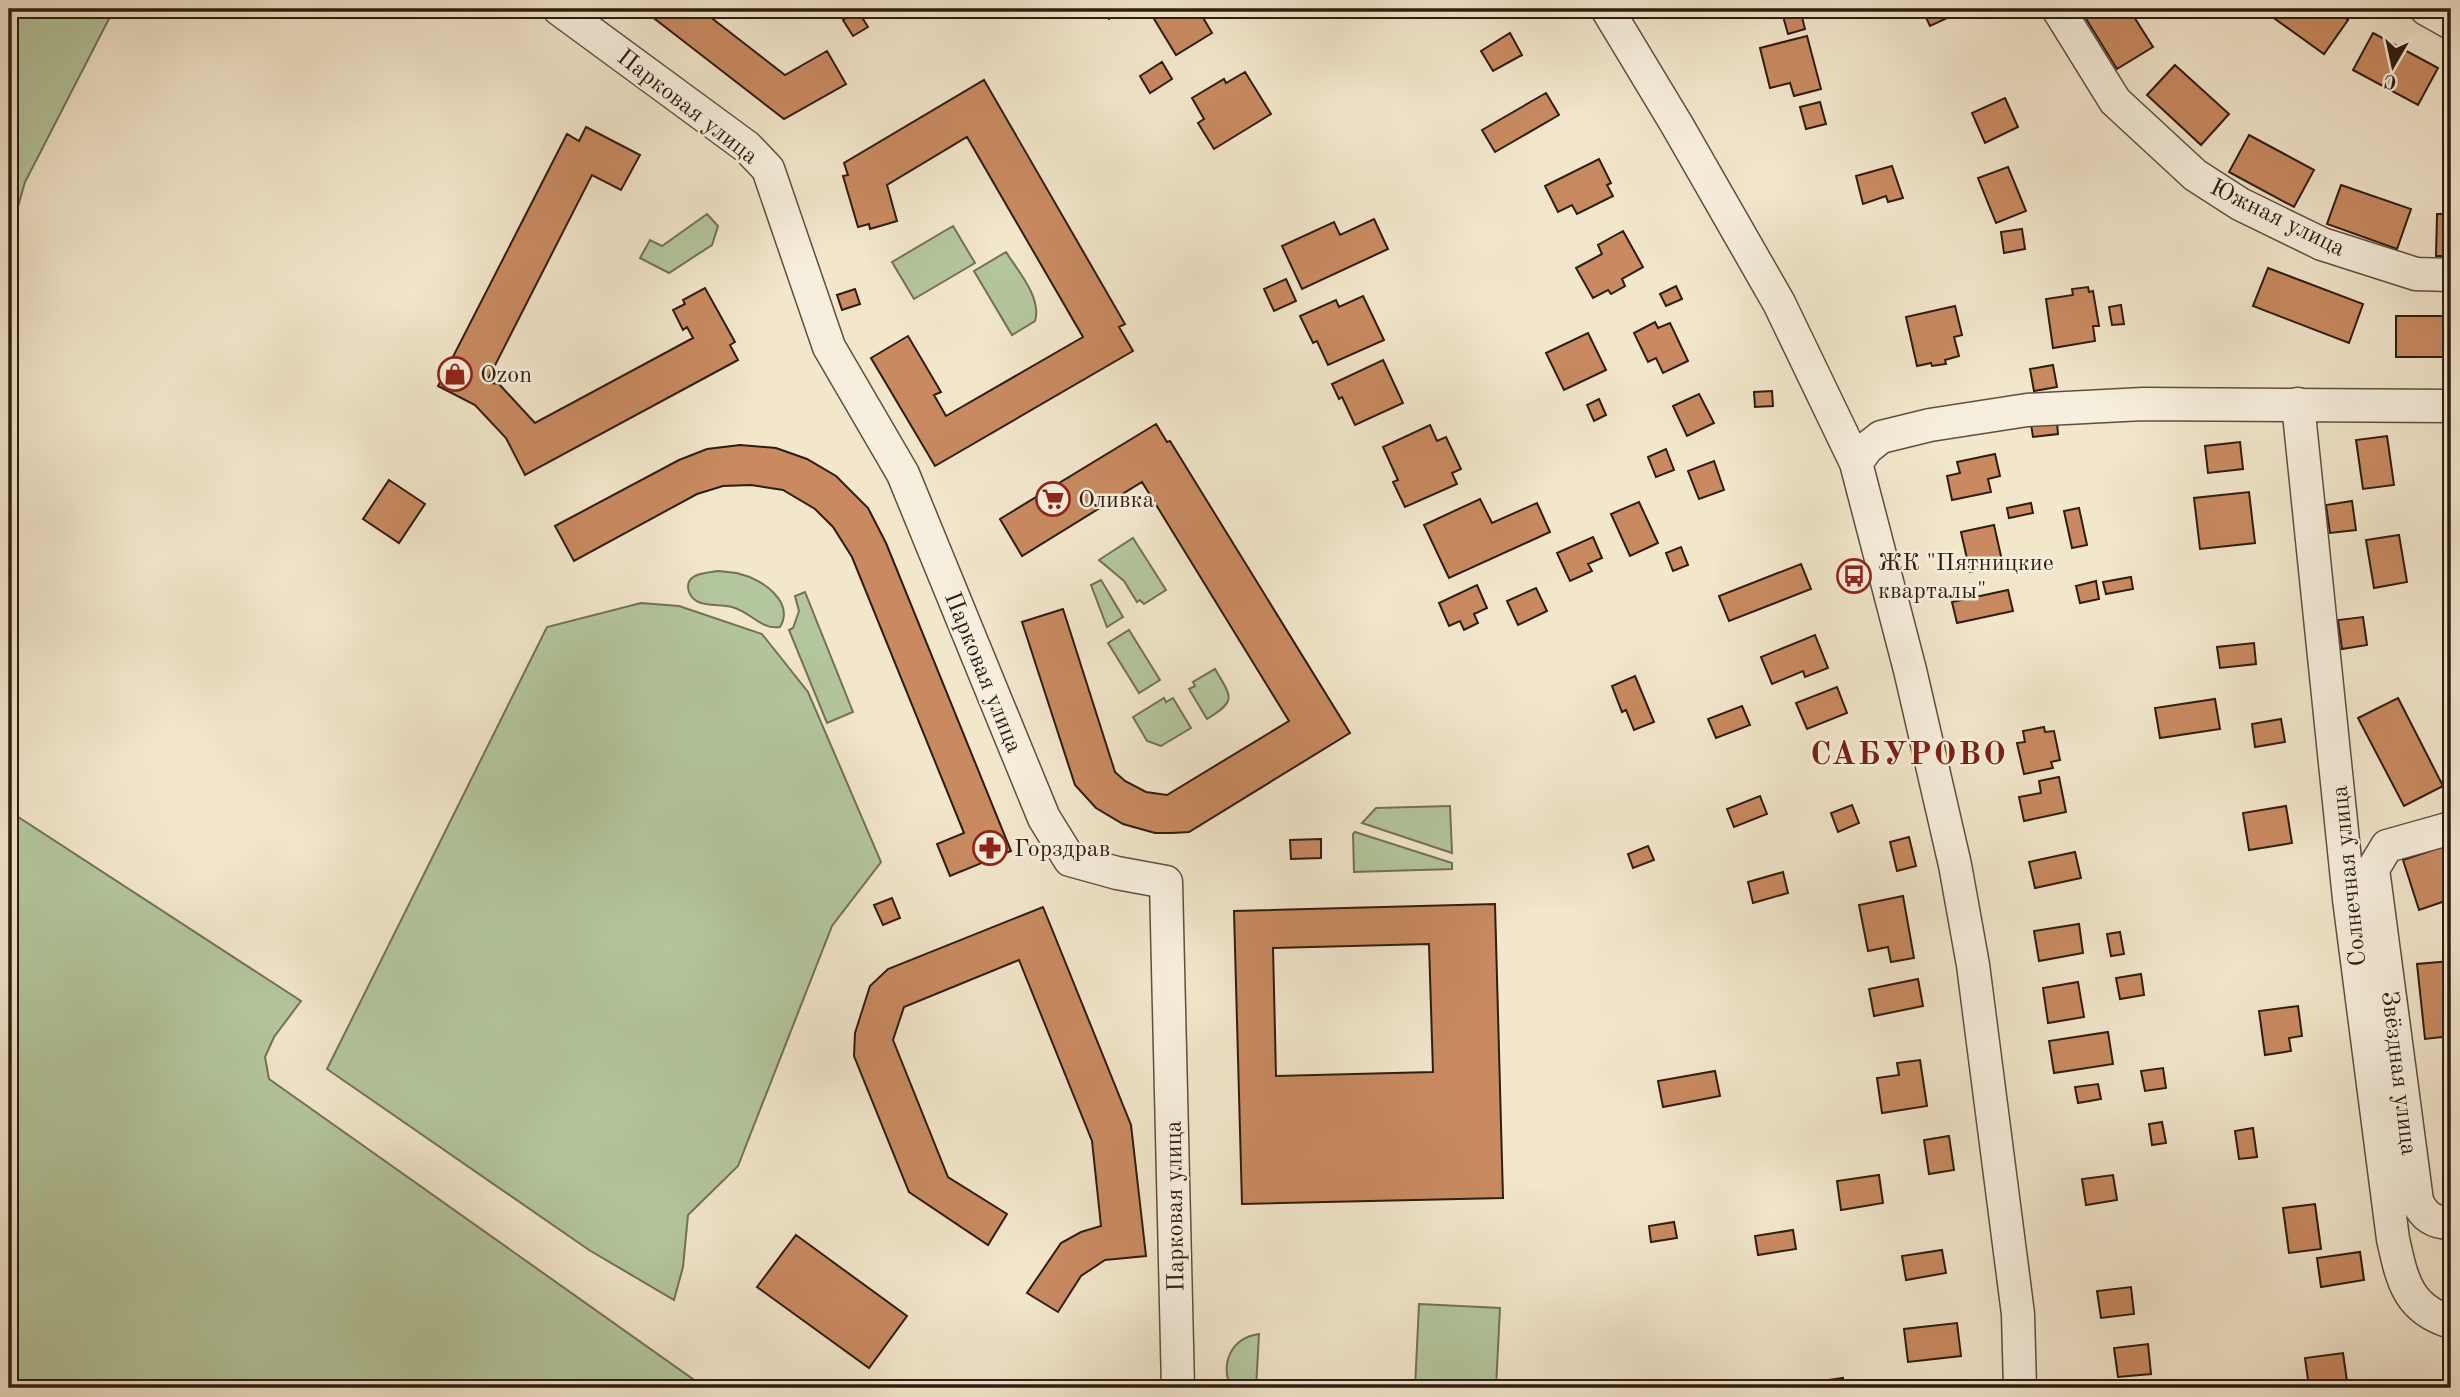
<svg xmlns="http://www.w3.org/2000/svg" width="2460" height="1397" font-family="'Old Standard TT',serif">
<rect width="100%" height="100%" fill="#f2e6cb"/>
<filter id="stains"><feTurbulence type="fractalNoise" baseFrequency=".00286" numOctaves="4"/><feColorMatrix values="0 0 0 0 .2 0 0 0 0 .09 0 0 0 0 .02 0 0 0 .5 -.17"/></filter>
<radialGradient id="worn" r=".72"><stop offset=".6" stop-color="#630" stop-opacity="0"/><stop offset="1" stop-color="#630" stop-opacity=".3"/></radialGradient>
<path fill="#b4c69d" stroke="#727158" stroke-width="2" d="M9,9h105l-89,173 -16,56z
M707,214l11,12 -6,19 -43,28 -29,-15 10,-18 12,6z
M953,226l22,37 -61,36 -22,-37z
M1006,252c12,19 36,46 29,69l-23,14 -38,-64z
M1133,538l33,52 -22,14 -4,-4 -3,2 -13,-21 -25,-21z
M718,571c7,1 15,1 22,3 22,5 55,28 40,53 -19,3 -29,-15 -48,-20 -14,-4 -37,2 -43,-15 -6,-19 17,-19 29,-21z
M1101,580l22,37 -16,10 -16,-42z
M805,592l48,120 -26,11 -38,-93 4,-2 6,-17 -4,-15z
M641,603l38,3 83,28 46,58 73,170 -49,64 -94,240 -50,49 -5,52 -9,33 -85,-50 -262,-181 220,-442z
M1129,630l31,50 -21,13 -31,-50z
M1215,669c16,28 23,31 -8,50l-18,-30 6,-3 -2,-4z
M1164,698l2,4 7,-4 18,30 -30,18 -14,-5 -14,-24z
M1450,806l2,47 -90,-30 14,-15z
M9,811l292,190 -27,36 -9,20 4,22 431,305 20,4h-711z
M1355,832l97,31v6l-98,3 -1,-38z
M1419,1304l81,4 -4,80h-81z
M1259,1334l-3,54h-25c-11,-25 0,-50 28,-54z"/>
<path fill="#c98a61" stroke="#2f1c12" stroke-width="2" fill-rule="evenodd" d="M642,9h58l85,66 42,-24 19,33 -62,35z
M1103,9h23l-17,10z
M1148,9h50l14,24 -36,22z
M1781,9h19l5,20 -17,5z
M1922,9h34l2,4 -28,13z
M2080,9h49l24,38 -36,22z
M2266,9h66l16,11 -24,34 -60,-43z
M858,11l10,16 -15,9 -10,-16z
M1510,33l12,22 -29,16 -12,-20z
M2373,33l65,35 -20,37 -65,-35z
M1807,36l14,53 -27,7 -4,-13 -20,5 -10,-40z
M1162,62l10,17 -22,14 -10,-17z
M2175,65l54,49 -28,31 -54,-50z
M1245,72l26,42 -57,35 -16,-26 6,-4 -12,-21 32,-19 2,4z
M984,80l141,244 -6,3 14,24 -198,115 -64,-108 37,-22 33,56 -7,3 12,21 137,-79 -116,-200 -80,48 10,36 -27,8 -1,-5 -11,3 -15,-51 5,-1 -4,-12z
M1546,93l13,22 -64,37 -13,-22z
M2005,98l13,29 -33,16 -13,-30z
M1820,102l6,22 -20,5 -6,-22z
M586,127l54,28 -19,35 -29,-15 -104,204 4,4 7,1 36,39 158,-85 -6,-11 -4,3 -10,-20 12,-6 -2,-4 22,-12 30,54 -5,3 8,15 -213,115 -19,-37 -31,-33 -37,-19 129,-252 12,7z
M2249,135l65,35 -20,37 -65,-35z
M1599,159l12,24 -4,2 6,11 -36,18 -5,-9 -14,7 -13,-26z
M1892,166l11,32 -15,4 -2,-6 -23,8 -7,-28z
M2008,167l18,44 -30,12 -18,-45z
M2341,185l70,24 -14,40 -70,-25z
M2437,214h14v42h-15z
M1374,219l14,30 -86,40 -20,-43 52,-24 6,13z
M2022,229l3,20 -21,4 -3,-21z
M1623,231l20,36 -21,12 3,7 -14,8 -3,-4 -15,8 -17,-30 26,-14 -4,-9z
M2268,268l95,36 -14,39 -96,-37z
M1286,279l10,22 -22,10 -10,-22z
M1676,286l6,13 -16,7 -6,-12z
M2088,287l1,5 4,-1 6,35h-6l2,15 -42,7 -7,-49 27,-4 -1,-6z
M855,289l5,15 -18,6 -5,-15z
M1363,296l21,44 -56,25 -11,-24 -4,2 -13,-27 36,-16 3,7z
M2121,305l3,19 -12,1 -3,-18z
M1955,306l7,29 -8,2 5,19 -14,4 1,4 -14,2 -1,-3 -14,3 -11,-49z
M2396,316h55v41h-55z
M1655,322l3,6 12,-5 18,38 -25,12 -7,-15 -8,4 -14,-29z
M1588,333l18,37 -42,20 -18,-37z
M1383,360l20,43 -48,22 -13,-28 -3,2 -7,-15z
M2053,365l4,22 -23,4 -4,-22z
M1772,391l1,15 -18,1 -1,-15z
M1699,394l15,29 -27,13 -14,-30z
M1599,399l7,16 -12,6 -7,-16z
M2057,422l1,12 -25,3 -2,-13z
M1156,424l11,18 3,-1 180,292 -161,99 -17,1h-17l-32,-9 -27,-16 -21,-23 -53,-163 41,-13 52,163 10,9 21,11 21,3 122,-74 -147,-239 -120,74 -22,-37z
M1430,425l7,16 9,-4 15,32 -9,4 5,11 -52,23 -12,-25 5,-2 -15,-33z
M2387,436l7,49 -31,4 -7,-49z
M2240,442l3,27 -35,4 -3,-27z
M740,445l36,3 31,11 29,17 32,32 18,35 125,308 -61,25 -13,-32 27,-11 -112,-276 -19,-30 -18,-18 -32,-19 -32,-5 -28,1 -26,8 -123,67 -19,-35 124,-66 28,-11z
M1666,449l8,21 -18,7 -8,-20z
M1995,454l5,22 -12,3 3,13 -39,8 -5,-24 13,-3 -3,-11z
M1714,461l10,29 -25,9 -11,-28z
M389,480l36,24 -26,39 -36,-24z
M2249,492l6,51 -55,6 -6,-51z
M1480,499l12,24 45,-20 13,29 -101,46 -25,-53z
M2352,501l4,29 -26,3 -4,-28z
M1639,502l19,41 -28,13 -19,-42z
M2031,503l2,10 -24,5 -2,-10z
M2079,508l8,37 -15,3 -8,-37z
M1994,525l9,40 -33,7 -9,-40z
M2399,535l8,47 -33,6 -8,-48z
M1593,537l9,21 -14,6 4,7 -22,10 -13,-28z
M1681,547l7,18 -15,6 -7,-18z
M1801,564l10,25 -82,32 -10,-25z
M2131,577l2,12 -27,5 -3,-12z
M2096,581l3,18 -19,4 -4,-17z
M1477,585l10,23 -13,6 4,9 -14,7 -4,-9 -11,5 -10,-23z
M1536,588l11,23 -29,14 -11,-24z
M2008,590l5,21 -56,12 -5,-21z
M2363,617l4,28 -25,4 -4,-29z
M1815,635l13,33 -23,9 -2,-6 -31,13 -11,-27z
M2254,643l2,21 -36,4 -3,-21z
M1635,676l19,46 -20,8 -8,-20 -4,2 -10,-26z
M1837,687l10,26 -40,16 -11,-26z
M2398,698l45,88 -39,20 -46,-88z
M2215,699l5,30 -60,9 -5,-30z
M1742,706l8,19 -34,13 -8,-19z
M2281,719l4,23 -30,5 -3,-23z
M2044,727l1,5 9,-1 6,29 -9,2 2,6 -29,6 -7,-31 8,-1 -2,-11z
M2059,777l7,35 -42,9 -5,-24 22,-4 -2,-12z
M1760,796l7,18 -33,13 -7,-18z
M1852,805l7,18 -21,9 -7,-19z
M2286,806l6,37 -43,7 -6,-37z
M1909,837l7,29 -19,5 -7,-29z
M1321,839v19l-30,1 -1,-19z
M2451,844v55l-32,11 -16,-50z
M1648,846l6,14 -21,8 -5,-14z
M2075,852l6,26 -46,10 -6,-26z
M1783,872l5,21 -35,10 -5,-21z
M1903,896l11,62 -23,4 -3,-15 -20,4 -9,-46z
M892,898l8,20 -17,7 -9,-20z
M1495,904l8,294 -261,6 -8,-293zM1429,944l4,128 -157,4 -3,-128z
M1043,907l88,218 15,131 -41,4 -24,16 -23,36 -31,-19 34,-50 20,-11 20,-6 -9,-85 -73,-181 -115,47 -11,33 55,137 59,37 -19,31 -79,-53 -55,-136 1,-23 15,-47 18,-17z
M2079,924l4,29 -44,8 -5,-30z
M2120,932l4,22 -13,2 -4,-22z
M2451,961v75l-26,3 -8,-75z
M2141,974l3,21 -24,4 -4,-21z
M1918,979l5,27 -49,10 -5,-27z
M2078,982l6,35 -36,6 -5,-35z
M2298,1006l4,30 -13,2 2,13 -26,4 -6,-44z
M2108,1032l5,32 -59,9 -5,-32z
M1920,1060l7,46 -45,7 -5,-35 22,-3 -2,-12z
M2163,1068l3,20 -21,3 -4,-20z
M1715,1071l5,25 -57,11 -5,-26z
M2098,1084l3,15 -23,4 -3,-16z
M2162,1122l4,21 -14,2 -3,-21z
M2253,1128l4,29 -18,2 -4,-28z
M1949,1136l5,34 -25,4 -5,-34z
M1879,1175l4,28 -42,7 -4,-29z
M2113,1175l4,25 -31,5 -4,-26z
M2315,1204l6,45 -32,4 -6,-45z
M1674,1222l3,16 -26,4 -2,-16z
M1793,1230l3,19 -38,6 -3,-19z
M796,1235l111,81 -38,52 -112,-81z
M2444,1248h7v42h-8z
M1942,1250l4,23 -40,7 -4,-24z
M2360,1252l4,28 -43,7 -4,-29z
M2131,1287l3,27 -33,4 -4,-27z
M1957,1323l4,33 -53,6 -4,-33z
M2148,1344l3,30 -33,3 -4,-29z
M2343,1353l4,28 -38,6 -4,-29z
M1843,1378l1,10h-30l-1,-6z"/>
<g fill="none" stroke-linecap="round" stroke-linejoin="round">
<g stroke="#604e40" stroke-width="35">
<path id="minor" d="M559,9l188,138 21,22 61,178 74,127 141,344 26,42 47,13 49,9 12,506
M1607,9l70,116 102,178 77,160 54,207 45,195 18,100 45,349 2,74
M2058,9l57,92 80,74 45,29 82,40 94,30 35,1
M2426,9l25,14
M2298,404l51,495 44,340c9,40 14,70 58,83
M1856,463l11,-15 14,-11 49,-12 97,-15 116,-6 308,2
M2451,828l-64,18 -14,23 44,332c7,16 17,22 34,22"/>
</g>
<use href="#minor" stroke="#f7efdd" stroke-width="32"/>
</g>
<defs>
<g id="shop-ring" transform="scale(1.75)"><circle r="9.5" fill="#f7efdd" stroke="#8f2418" stroke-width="1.5"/><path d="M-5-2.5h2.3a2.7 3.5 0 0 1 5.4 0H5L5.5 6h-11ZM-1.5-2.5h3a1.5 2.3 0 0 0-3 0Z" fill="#8f2418"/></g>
<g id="supermarket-ring" transform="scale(1.75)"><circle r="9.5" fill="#f7efdd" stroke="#8f2418" stroke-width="1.5"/><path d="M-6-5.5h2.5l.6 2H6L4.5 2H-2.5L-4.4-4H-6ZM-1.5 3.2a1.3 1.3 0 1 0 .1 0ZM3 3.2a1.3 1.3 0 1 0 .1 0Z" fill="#8f2418"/></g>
<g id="bus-ring" transform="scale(1.75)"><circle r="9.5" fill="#f7efdd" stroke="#8f2418" stroke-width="1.5"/><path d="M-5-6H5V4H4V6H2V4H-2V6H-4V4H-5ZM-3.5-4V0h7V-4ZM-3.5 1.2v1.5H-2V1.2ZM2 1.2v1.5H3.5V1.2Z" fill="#8f2418"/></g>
<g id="pharmacy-ring" transform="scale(1.75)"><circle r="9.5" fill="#f7efdd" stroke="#8f2418" stroke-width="1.5"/><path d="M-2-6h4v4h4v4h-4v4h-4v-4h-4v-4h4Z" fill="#8f2418"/></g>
</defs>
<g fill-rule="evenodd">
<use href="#shop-ring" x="455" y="374"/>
<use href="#supermarket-ring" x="1053" y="499"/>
<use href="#bus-ring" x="1854" y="576"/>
<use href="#pharmacy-ring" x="990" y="848"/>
</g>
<g text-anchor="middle" stroke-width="5" stroke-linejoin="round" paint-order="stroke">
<g font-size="24" fill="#2f1c12" stroke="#f7efdd">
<text transform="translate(688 106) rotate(38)" y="8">Парковая улица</text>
<text transform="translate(2278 217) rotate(26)" y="8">Южная улица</text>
<text transform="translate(984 672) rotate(68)" y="8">Парковая улица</text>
<text transform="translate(2348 876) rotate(-96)" y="8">Солнечная улица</text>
<text transform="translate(2400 1073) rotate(83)" y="8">Звёздная улица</text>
<text transform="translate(1174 1206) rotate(-91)" y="8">Парковая улица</text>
</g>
<g font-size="24" fill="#2f1c12" stroke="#f7efdd" text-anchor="start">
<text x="480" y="382">Ozon</text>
<text x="1078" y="507">Оливка</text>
<text x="1878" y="570">ЖК "Пятницкие<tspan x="1878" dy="28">кварталы"</tspan></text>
<text x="1014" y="856">Горздрав</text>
</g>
<g font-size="32" font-weight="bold" letter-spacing="2" fill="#7a1f14" stroke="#f7efdd">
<text x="1909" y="764">САБУРОВО</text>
</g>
</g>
<rect width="2460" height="1397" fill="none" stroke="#f2e6cb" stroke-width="35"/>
<rect x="10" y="10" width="2439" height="1376" fill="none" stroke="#2f1c12" stroke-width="3.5"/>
<rect x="18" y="18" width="2425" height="1362" fill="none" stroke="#2f1c12" stroke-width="2"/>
<g transform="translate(2393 66) rotate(189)" stroke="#f7efdd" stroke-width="5" paint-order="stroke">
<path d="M0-5L12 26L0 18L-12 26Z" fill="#2f1c12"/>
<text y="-10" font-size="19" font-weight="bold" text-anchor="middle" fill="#2f1c12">С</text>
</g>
<rect width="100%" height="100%" filter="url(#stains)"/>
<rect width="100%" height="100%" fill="url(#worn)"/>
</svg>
